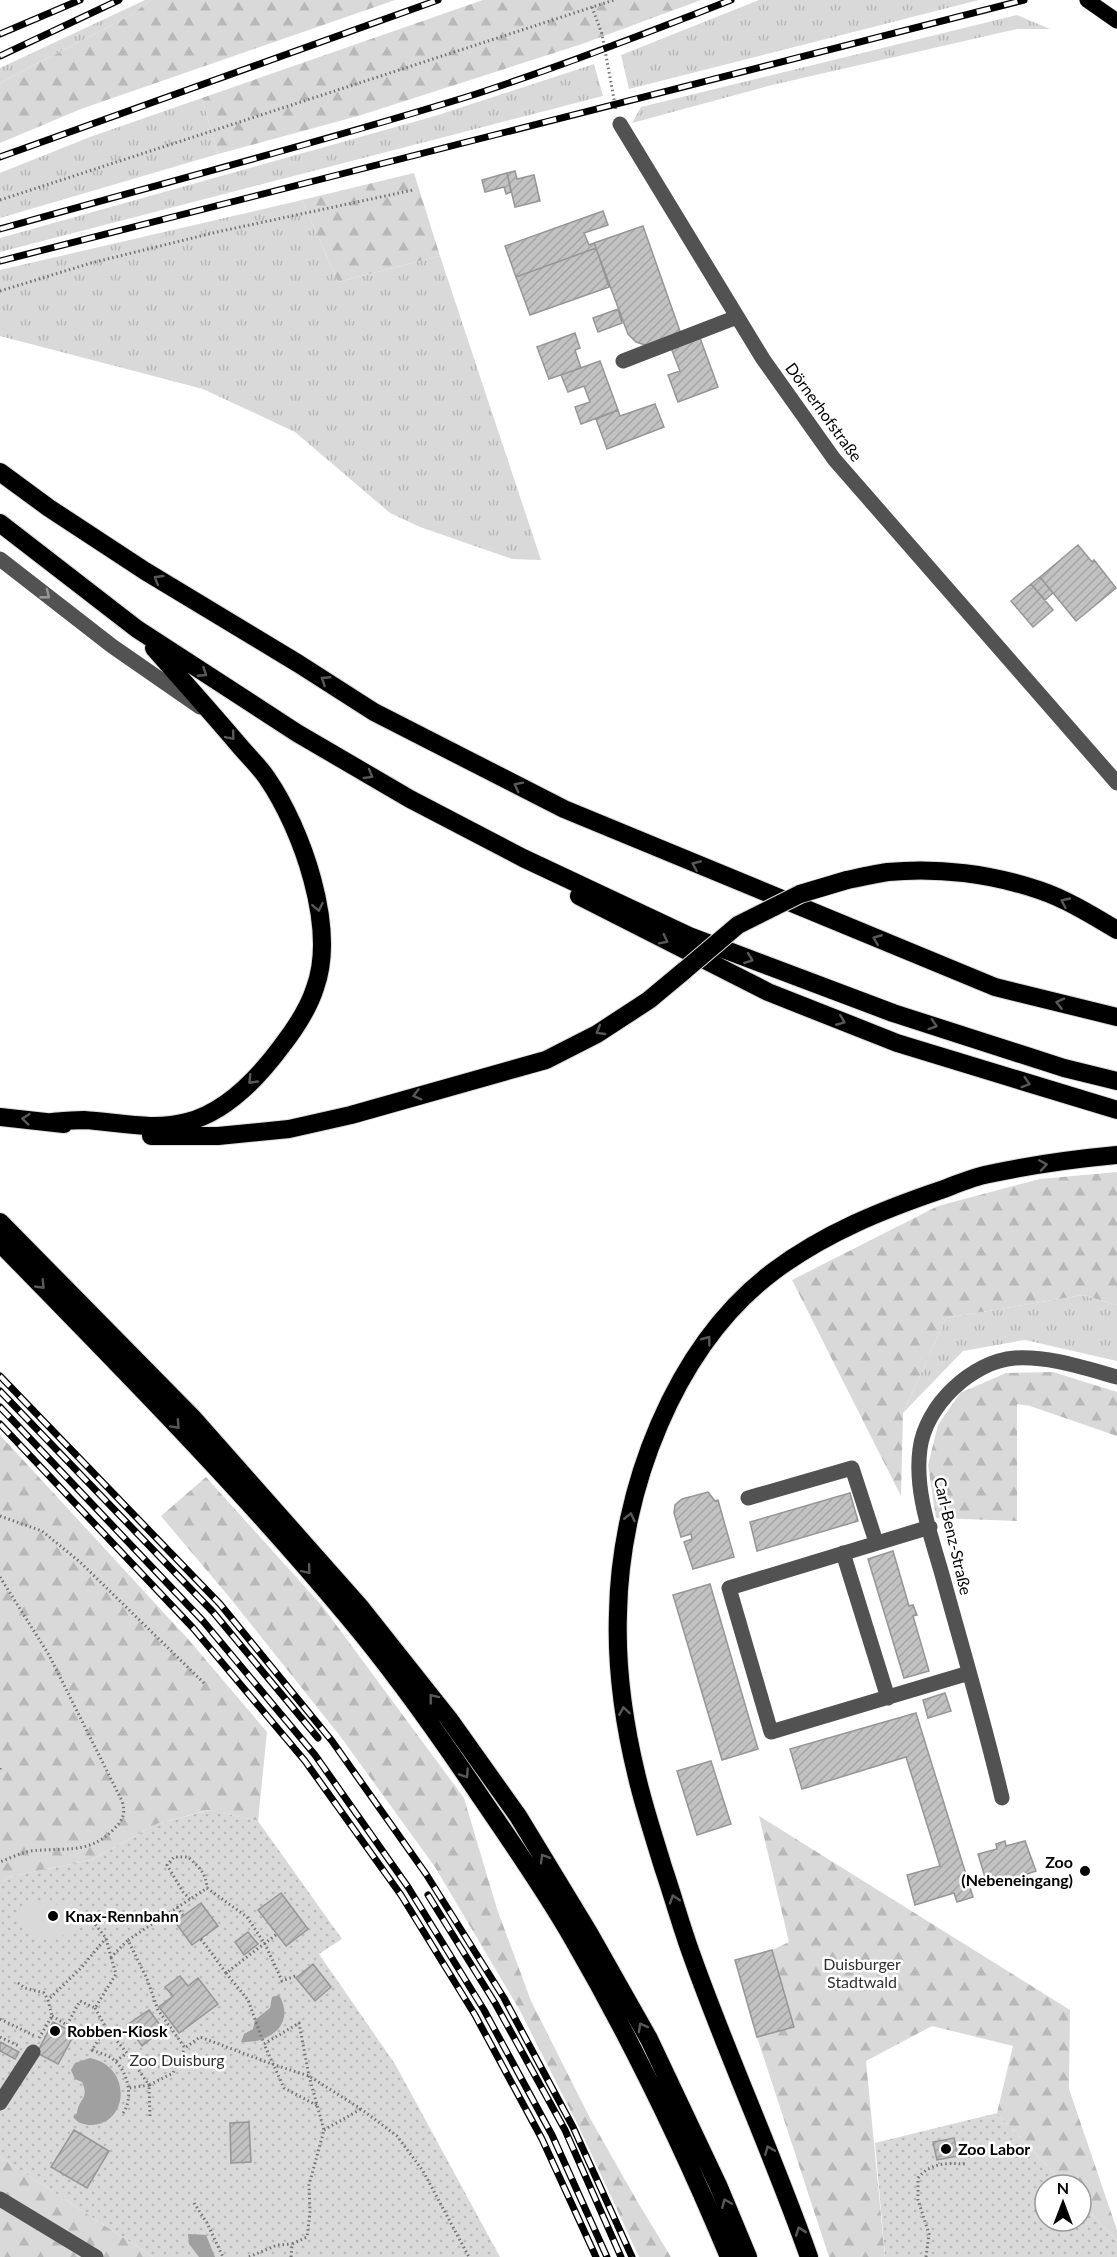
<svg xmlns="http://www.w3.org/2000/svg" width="1117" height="2257" font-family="Lato,sans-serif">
<defs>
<pattern id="grass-tufts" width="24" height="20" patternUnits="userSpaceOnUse" patternTransform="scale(1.5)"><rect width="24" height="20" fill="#d9d9d9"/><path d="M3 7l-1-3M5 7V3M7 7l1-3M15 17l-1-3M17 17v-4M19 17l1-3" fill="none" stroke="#b8b8b8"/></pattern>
<pattern id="forest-firs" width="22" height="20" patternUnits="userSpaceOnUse" patternTransform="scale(1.5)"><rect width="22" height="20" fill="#d9d9d9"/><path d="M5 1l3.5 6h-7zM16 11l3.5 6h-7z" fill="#b8b8b8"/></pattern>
<pattern id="park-dots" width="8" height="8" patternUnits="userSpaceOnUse" patternTransform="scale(1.5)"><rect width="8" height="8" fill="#d9d9d9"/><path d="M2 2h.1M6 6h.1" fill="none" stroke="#b8b8b8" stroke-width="1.8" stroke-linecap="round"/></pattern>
<pattern id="building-hatch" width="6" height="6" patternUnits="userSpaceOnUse" patternTransform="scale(1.5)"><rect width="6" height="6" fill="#c2c2c2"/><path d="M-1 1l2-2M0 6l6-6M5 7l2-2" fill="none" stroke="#a5a5a5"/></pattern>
</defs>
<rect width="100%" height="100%" fill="#fff"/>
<path fill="url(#grass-tufts)" d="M145,0h6l-20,15 -131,68v-15z
M759,0h220l-350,89 -8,-34z
M1017,15l33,14h-33l-245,56 -140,38 9,-16z
M594,64l9,32 -603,156v-14l435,-122z
M202,98l16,56 -218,64v-45l90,-36z
M302,200l36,82 102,-26 101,304 -29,-1 -92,-32 -30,-14 -95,-81 -92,-43 -203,-53v-66z
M1083,1295l34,10v56l-92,-21 -62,11 -60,62 43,-95z"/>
<path fill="url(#forest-firs)" d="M151,0h244l-314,109 -81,34v-60l131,-68z
M483,0h218l-119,44 -224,72 -140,38 -16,-56z
M414,173l26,83 -102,26 -36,-82z
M1117,1172v133l-34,-10 -137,23 -43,95 -2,83 -109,-216 146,-74 102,-27z
M1053,1372l64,20v44l-87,-30 -13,-2v117l-81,-3 -8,-53 10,-40 22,-32 46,-20z
M0,1435l188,204 79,93 -9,89 -50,-11 -51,14 -66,36 -83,17 -8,9z
M206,1477l117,130 141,191 33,111 34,92 60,119 46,81 34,56h-32l-61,-132 -59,-116 -84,-142 -95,-131 -110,-138 -69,-82z
M759,1816l311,194 -1,79 48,141v11l-36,-38v-18h-16l-68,-72 16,-67 -81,-20 -66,35 19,196h-56l-72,-220 37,-11 -22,-76 17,-8z
M0,2157l153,100h-153z"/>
<path fill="url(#park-dots)" d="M209,1810l49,11 84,118 -23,15 76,110 105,193h-347l-153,-100v-271l8,-9 83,-17 66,-36z
M997,2113l68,72h-20v36h36v-18l36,38v16h-232l-10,-114z"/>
<path fill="#d9d9d9" d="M30,1899l23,6 19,-2 15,9c2,21 -28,27 -45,25 -6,0 -13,-4 -19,-6 -4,-14 -8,-24 7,-32z"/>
<path fill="#a0a0a0" d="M279,1995c12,20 3,38 -19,45 -5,2 -13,2 -19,2l3,-8 9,-5 2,-9 15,-12 2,-11z
M90,2058c44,9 38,69 -1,67 -7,-1 -11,-2 -16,-8l4,-4c1,-14 13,-14 5,-31l-7,-3 -4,-9 4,-7z
M188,2234l18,1 9,22h-16l-10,-13z"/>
<path fill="url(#building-hatch)" stroke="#969696" stroke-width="1.5" d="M515,171l2,8 17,-4 6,26 -25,6 -8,-34z
M507,173l4,19 -5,2 -2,-7 -19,5 -3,-12z
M603,211l5,14 -24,8 5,12 5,-2 2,5 -80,29 -11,-31z
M643,226l38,108 -33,12 -12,-4 -8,-8 -34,-91z
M596,248l13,39 -79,28 -14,-38z
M618,309l4,14 -24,9 -5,-14z
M575,333l5,15 -5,2 6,18 -32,11 -12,-32z
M700,338l18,49 -40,15 -10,-27 12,-4 -9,-23z
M600,361l18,49 -37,14 -6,-17 15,-5 -6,-16 -16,6 -7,-17z
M655,404l9,23 -57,22 -11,-30 22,-9 2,6z
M1078,545l14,17 2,-2 22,28 -40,33 -36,-44z
M1040,577l13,16 -8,7 -14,-16z
M1031,584l22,26 -20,17 -22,-26z
M708,1492l7,9 3,-1 16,57 -41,12 -9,-27 8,-3 -1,-5 -10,3 -7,-24 1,-8 7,-6z
M850,1493l8,28 -101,30 -7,-29z
M893,1551l16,55 4,-1 4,10 -4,1 16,55 -25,7 -36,-119z
M710,1584l48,165 -36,11 -49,-165z
M945,1693l6,18 -23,7 -5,-18z
M916,1713l57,184 -16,5 -3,-9 -39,12 -8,-30 33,-9 -34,-109 -104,32 -12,-40z
M711,1761l20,63 -34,11 -20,-64z
M1005,1841l1,5 19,-5 11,30 -48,16 -10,-33 19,-5 -1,-5z
M281,1893l27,36 -22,17 -28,-36z
M201,1903l17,23 -26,19 -17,-23z
M248,1932l10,12 -14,11 -9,-13z
M772,1950l22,77 -37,10 -22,-77z
M313,1964l18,23 -16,14 -19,-23z
M180,1976l8,10 10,-8 20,26 -39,29 -20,-26 14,-11 -8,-9z
M149,2010l14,19 -21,17 -15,-21z
M53,2022l22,11 -17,31 -21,-11z
M0,2042l19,10 -4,7 -15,-8z
M249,2122l2,40 -20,1 -1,-40z
M74,2130l35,21 -22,37 -36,-21z
M954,2138l4,18 -21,4 -4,-18z"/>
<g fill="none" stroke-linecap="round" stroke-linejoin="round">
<g stroke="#dbdbdb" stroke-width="16">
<path id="major" d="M1087,0l30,21"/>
</g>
<g stroke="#dbdbdb" stroke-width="20">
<path id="highway" d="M0,472l49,36 96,63 154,93 75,48 190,97 431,178 122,30
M0,523l137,106 160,104 113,66 113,59 166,78 204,77 171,55 53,13
M847,880c14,-3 28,-6 41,-8 50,-5 104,2 151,18 27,9 53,25 78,40
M579,896l189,96 129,51 220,67
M0,1117l64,7
M52,1122c11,-1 21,-2 32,-2 34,2 70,11 103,2 39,-10 71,-44 94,-75 14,-18 27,-37 34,-59 22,-60 -13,-159 -48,-210 -8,-12 -20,-23 -29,-34 -28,-33 -56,-64 -84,-96
M151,1136h67l71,-7 62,-14 195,-55 51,-26 52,-34 36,-30
M0,1222l192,195 169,191 88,111 69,97 71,117 60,106 69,146 30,72
M0,1243c119,122 240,244 349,375 47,56 90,117 131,178 32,47 65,94 93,143 59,102 111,210 156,318
M809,2257c-36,-102 -81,-200 -117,-301 -11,-30 -19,-60 -29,-89 -9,-30 -19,-60 -26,-90 -13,-53 -21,-109 -19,-164 2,-122 56,-267 156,-342 51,-38 108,-61 167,-81 16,-6 32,-13 48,-16 42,-9 85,-15 128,-19"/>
</g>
<path stroke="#747474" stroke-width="3" stroke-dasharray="1.5 3" stroke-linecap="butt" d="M592,7l10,27 14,76
M0,200l614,-200
M0,291l91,-28 126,-31 196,-42
M0,1516l42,15 38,31 126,123
M0,1577l49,78 73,146c4,13 1,19 -9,29 -25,25 -50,17 -82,21 -11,2 -21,7 -31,11
M0,1768v4
M190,1899l-7,-7 -16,-27 7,-8h14c11,10 18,16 19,31
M177,1907l6,8
M87,1914l19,24 5,19 17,-17
M201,1939l25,34 51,-39
M226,1973l22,27 16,44
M295,1976l-13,5 -17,-37 -18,-27 -40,-29 -79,52 19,39 11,31 27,38 15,-11 72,27 37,12 52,33 36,27 26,35 46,86
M18,1983l7,5 19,5 4,7
M95,2008l11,20
M52,2016l15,9 13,-24 15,7 21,-34 -5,-17
M0,2019l35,17
M0,2037l19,9
M39,2038l13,-22 -4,-16 33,-32 25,-30
M116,2061l11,-8
M123,2113c11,-15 5,-41 -9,-53 -6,-5 -14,-7 -22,-10l14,-22 21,25 22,32 -20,3
M150,2116l-1,-31 24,-12 12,-25
M324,2130l37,-21
M194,2203l13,20 16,34
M249,2257l28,-12 15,-1
M291,2257l1,-13 15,-7 3,-24 -1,-28 15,-55 -15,-54 -10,-53 -35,21 20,44 34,18
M926,2257l3,-23 -11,-34v-22c13,-16 30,-15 48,-14"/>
<path stroke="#525252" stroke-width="15" d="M620,124l143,235 71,100 283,324
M623,361l114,-44
M0,559l112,87 88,61
M748,1498l104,-30 24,74
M930,1527l-201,61 42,144 198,-59
M843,1553l45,145
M1002,1798c-17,-74 -39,-147 -59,-220 -11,-40 -29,-86 -23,-129 5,-43 52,-88 95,-91 35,-2 69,10 102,19
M0,2103l33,-51
M0,2199l96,58"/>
<use href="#major" stroke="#000" stroke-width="15"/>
<use href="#highway" stroke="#000" stroke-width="18"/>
<g stroke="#000" stroke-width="7">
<path id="rail" d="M0,34l80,-34
M0,56l119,-56
M0,157l438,-157
M0,229c159,-45 319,-86 476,-135 86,-28 171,-61 255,-94
M0,261l1024,-261
M0,1376l220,228 112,137 94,133 78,124 69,129 59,130
M0,1391l213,221 105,126
M0,1407l203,214 112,134 93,132 76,123 68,125 55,122
M0,1424l193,204 112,133 96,134 74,120 67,124 54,118
M428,1895l67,108 70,127 56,127"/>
</g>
<use href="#rail" stroke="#fff" stroke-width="4.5" stroke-dasharray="14" stroke-linecap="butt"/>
<g stroke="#dbdbdb" stroke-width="20" stroke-linecap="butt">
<path id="highway-bridge" d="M685,970l53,-45 62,-31 47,-14"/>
</g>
<use href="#highway-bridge" stroke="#000" stroke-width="18"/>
</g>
<defs><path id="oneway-chevron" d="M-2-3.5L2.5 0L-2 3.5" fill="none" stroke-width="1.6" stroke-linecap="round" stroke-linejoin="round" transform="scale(1.5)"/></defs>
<g stroke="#595959">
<use href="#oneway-chevron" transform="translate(158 579) rotate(-149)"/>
<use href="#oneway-chevron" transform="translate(203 673) rotate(33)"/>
<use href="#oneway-chevron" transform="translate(325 680) rotate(-147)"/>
<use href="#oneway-chevron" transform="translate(231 736) rotate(50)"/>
<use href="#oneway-chevron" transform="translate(369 775) rotate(30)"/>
<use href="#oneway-chevron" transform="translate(518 786) rotate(-153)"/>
<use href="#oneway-chevron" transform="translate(696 865) rotate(-157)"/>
<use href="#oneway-chevron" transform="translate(1065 902) rotate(-155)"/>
<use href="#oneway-chevron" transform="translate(318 907) rotate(79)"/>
<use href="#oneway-chevron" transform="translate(877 939) rotate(-158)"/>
<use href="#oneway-chevron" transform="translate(664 940) rotate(27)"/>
<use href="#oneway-chevron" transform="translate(749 959) rotate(21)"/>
<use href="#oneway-chevron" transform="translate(1060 1003) rotate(-166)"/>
<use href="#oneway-chevron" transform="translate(841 1021) rotate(22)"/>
<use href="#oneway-chevron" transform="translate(933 1025) rotate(18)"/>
<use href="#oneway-chevron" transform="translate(600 1031) rotate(149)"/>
<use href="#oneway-chevron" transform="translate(252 1080) rotate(134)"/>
<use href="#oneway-chevron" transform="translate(1026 1083) rotate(17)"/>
<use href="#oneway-chevron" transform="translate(417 1095) rotate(165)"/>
<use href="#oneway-chevron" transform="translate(26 1119) rotate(-174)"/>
<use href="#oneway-chevron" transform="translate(1043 1165) rotate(-9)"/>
<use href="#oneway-chevron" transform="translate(41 1285) rotate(46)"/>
<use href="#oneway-chevron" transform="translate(707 1340) rotate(-53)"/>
<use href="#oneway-chevron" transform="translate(176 1425) rotate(47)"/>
<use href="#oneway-chevron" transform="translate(630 1517) rotate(-77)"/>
<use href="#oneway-chevron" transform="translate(307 1570) rotate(49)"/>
<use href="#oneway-chevron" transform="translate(433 1698) rotate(-128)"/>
<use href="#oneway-chevron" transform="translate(624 1711) rotate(-99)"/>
<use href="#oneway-chevron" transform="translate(465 1774) rotate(56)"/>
<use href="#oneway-chevron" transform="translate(544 1858) rotate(-121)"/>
<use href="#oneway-chevron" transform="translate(674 1899) rotate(-108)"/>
<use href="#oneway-chevron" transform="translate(642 2027) rotate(-119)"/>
<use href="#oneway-chevron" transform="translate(769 2150) rotate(-112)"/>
<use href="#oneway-chevron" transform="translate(726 2203) rotate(-112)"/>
<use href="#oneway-chevron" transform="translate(800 2231) rotate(-109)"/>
</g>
<use stroke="#979797" href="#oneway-chevron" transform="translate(46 595) rotate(38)"/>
<g fill="#000" stroke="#fff" stroke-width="2">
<circle cx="1085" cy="1871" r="6"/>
<circle cx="53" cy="1916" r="6"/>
<circle cx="55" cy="2031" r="6"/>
<circle cx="946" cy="2149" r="6"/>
</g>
<g text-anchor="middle" stroke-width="5" stroke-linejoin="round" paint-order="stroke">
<g font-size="16" fill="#000" stroke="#fff">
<text transform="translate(824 412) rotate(54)" y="6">Dörnerhofstraße</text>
<text transform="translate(953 1536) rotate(77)" y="6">Carl-Benz-Straße</text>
</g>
<g font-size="16" font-weight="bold" fill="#000" stroke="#fff" text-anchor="start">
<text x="1073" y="1868" text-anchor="end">Zoo<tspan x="1073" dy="18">(Nebeneingang)</tspan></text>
<text x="65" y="1922">Knax-Rennbahn</text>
<text x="67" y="2037">Robben-Kiosk</text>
<text x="958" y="2155">Zoo Labor</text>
</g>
<g font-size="16" fill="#303030" stroke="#fff">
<text x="862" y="1970">Duisburger<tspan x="862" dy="18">Stadtwald</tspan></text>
<text x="177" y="2066">Zoo Duisburg</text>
</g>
</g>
<g transform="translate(1063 2203)"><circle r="28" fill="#ffffff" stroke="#999999" stroke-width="1.5"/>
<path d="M0-4.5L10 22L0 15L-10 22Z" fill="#000000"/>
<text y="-9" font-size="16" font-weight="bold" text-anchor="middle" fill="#000000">N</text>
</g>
</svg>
